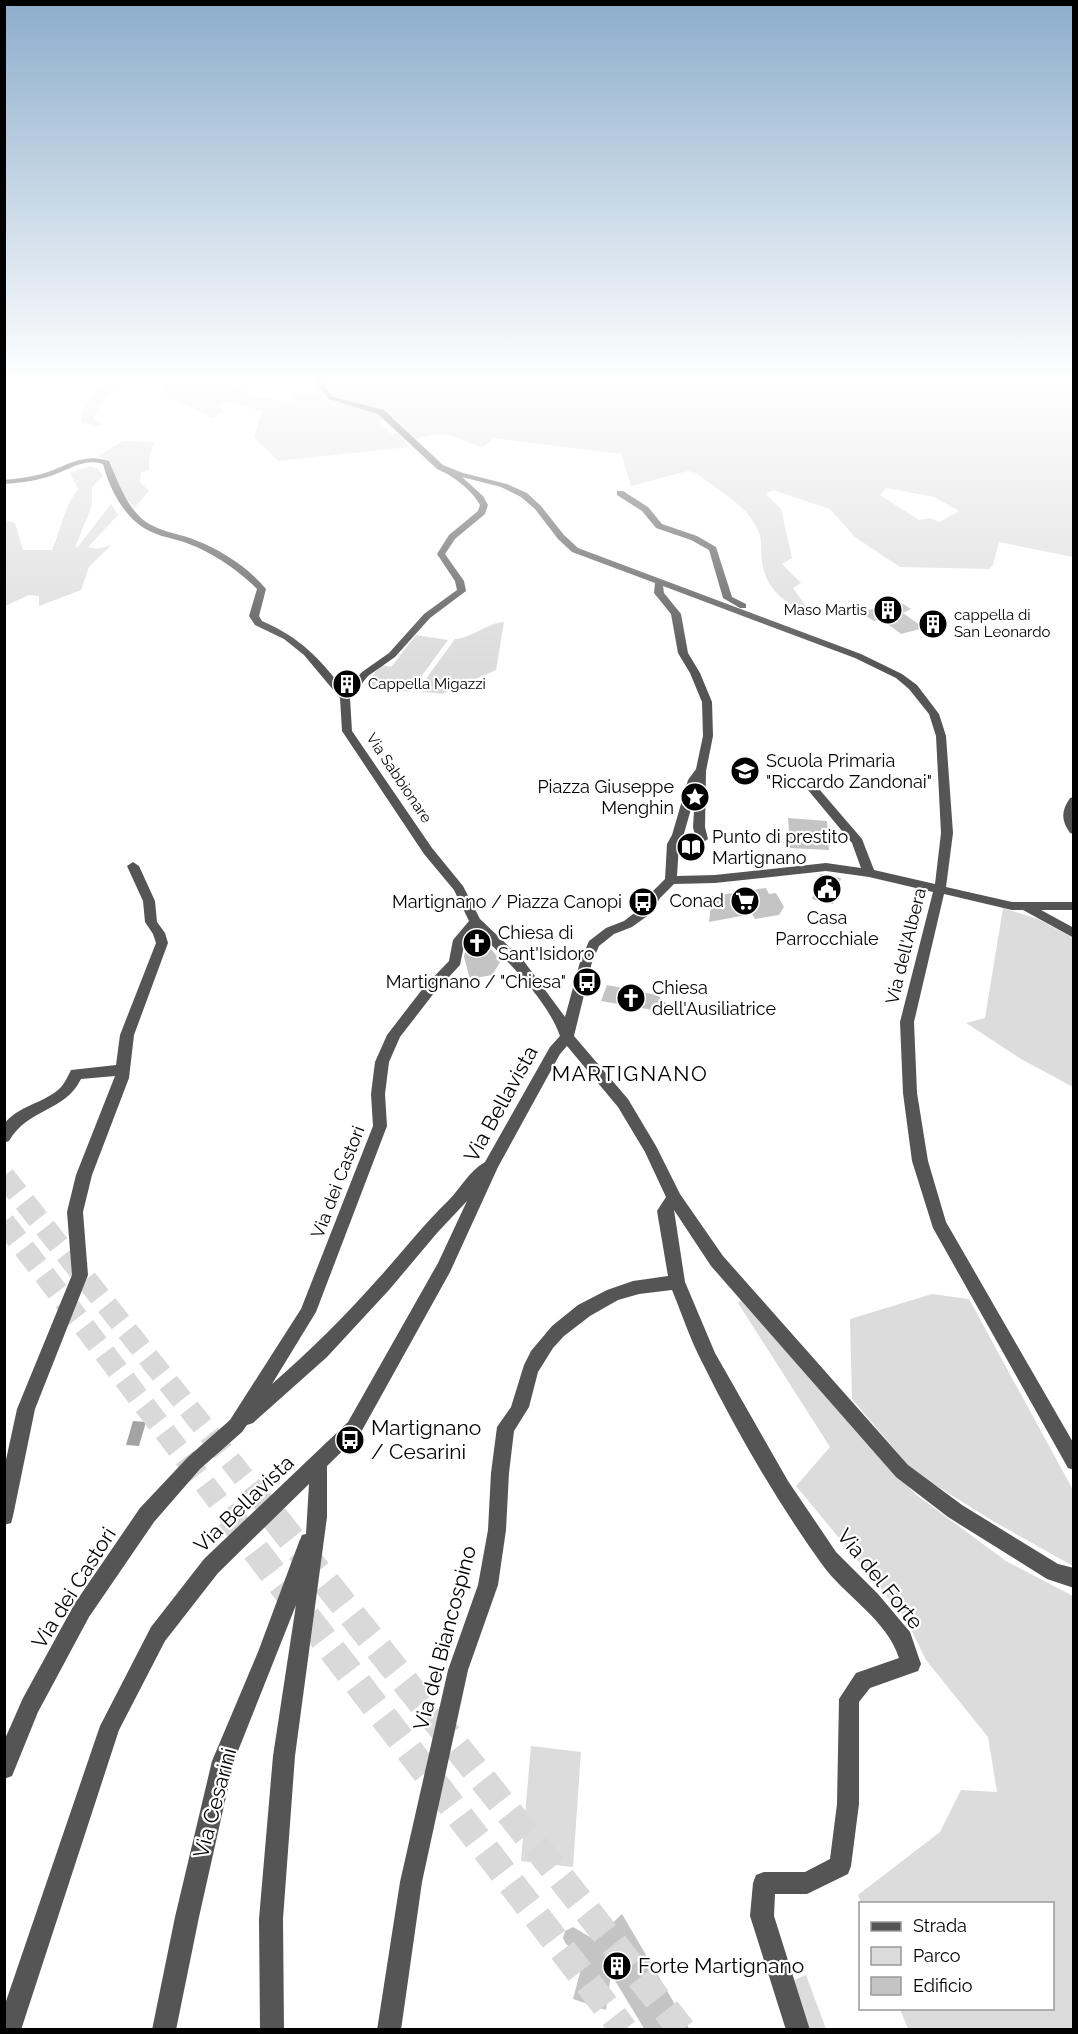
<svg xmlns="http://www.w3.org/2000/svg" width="1078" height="2034" font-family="Raleway,sans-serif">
<rect width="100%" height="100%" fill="#fff"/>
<path fill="#dcdcdc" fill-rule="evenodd" d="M54,380h70l3,3c-18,10 -27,17 -33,36l11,6 -10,2 -14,-5 2,-11 16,-27 -45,-1z
M160,380h70l21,16 44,6 -5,-10 44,2 -8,-14h747v177l-74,-15 -6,23 -4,4 -89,-2 -45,-30 -25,-28 -57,-19 -7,4 15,15 11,49 -10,6 19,19 -8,5 17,24c-24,-7 -45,-23 -48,-51 -2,-21 2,-24 -11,-43 -9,-14 -41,-34 -55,-45l-8,-2 -57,15 -10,-32 -127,-16 -12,10c-26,-11 -38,-19 -66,-9l-22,-21 -16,3 14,13h7l10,13 -130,14 -25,-23 8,-26 -32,-10 -12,2 6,7 -11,7 -46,-21zM886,488l48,9 25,14 -19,11 -10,-4 -11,2 -39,-25z
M123,441l31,1 -5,18v10l-8,3 -1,9 9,9 -15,17 -16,-20 -7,-26 -13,-6z
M91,466l8,3 4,7 -11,11v18l-16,40 1,3 34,-44 7,11 -30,32 9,2 14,-4 -22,22 -8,23 -42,16v-10l-10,-1 -24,11v-86l10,3 8,27h29c9,-21 12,-43 26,-61l-8,-16z
M504,622l-8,48 -54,24 -25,-3 38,-52c18,-1 31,-16 49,-17z
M416,635l32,5 -38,52 -45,-7 16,-20 10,2z
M1003,908l35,11 35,19v149l-52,-28 -55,-36 19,-5z
M932,1294l37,5 104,191v76l-80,-45 -80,-50 -61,-72 -2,-80z
M743,1298l172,196 91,67 67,35v433h-165l-8,-20 152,-1v-104l-191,-1 -3,-8 82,-63 21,-42 36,2 -9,-55 -62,-77 -20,-41 -110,-133 34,-39 -92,-144z
M531,1746l50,6 -8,115 -52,-6z
M806,1975l20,54h-20l-14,-48z"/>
<path fill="#a3a3a3" d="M133,1421l13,1 -7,24 -13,-1z"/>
<path fill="#c4c4c4" d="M897,600l14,9 -8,4 21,15 -23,6 -20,-15 -7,2 -13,-8z
M788,818l39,3 2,29 -39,-2z
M820,874l21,4 -8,26 -21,-5z
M766,888l3,6 7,-1 8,14 -5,8 -24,4 -3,-5 -43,8 2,-16 -5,-9z
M483,940l18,21 -9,14 -22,4 -6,-22 3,-15z
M607,985l50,10 10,9 -4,4 -10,2 -52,-9z
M622,1914l41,70 27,46h-45l-34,-56 -5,36 -33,-11 11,-41 -18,-14 -3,-6 2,-7 8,-4 22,13z"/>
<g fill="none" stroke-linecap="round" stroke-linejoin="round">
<path stroke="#d9d9d9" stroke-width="22" stroke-dasharray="22 11" stroke-linecap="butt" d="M4,1176l272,342
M4,1222l227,296"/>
<path stroke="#d9d9d9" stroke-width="28" stroke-dasharray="28 14" stroke-linecap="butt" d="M230,1517l394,513
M274,1517l408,513"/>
<path fill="#555" fill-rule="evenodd" d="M314,380h7l12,17 51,13 59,55 20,8 44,11 20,9 14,13 23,29 14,13 283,106 41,20 15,11 22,29 7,22 7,97 -7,54 66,15h62v8h-33l33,18v10l-51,-28h-11l-68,-16 -30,128 3,71 11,68 18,61 128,222v26l-6,-2 -135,-240 -21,-67 -9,-68 -3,-71 33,-130 -64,-15 -43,-6 -111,12 -41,1 -14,14 -10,16 -18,13 -18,7 -15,12 -7,16 -18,74 54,63 28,47 24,48 43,62 185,209 54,40 96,59 16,4v20l-27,-9 -99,-62 -52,-40 -185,-211 -37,-56 11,72 30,71 73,128 48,71 42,42 32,38 11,32 -3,7 -48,17 -11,14v102l-8,62 -3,8 -41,20h-32l-1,22 36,114h-24l-36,-114 3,-33 3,-8 8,-3h41l25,-13 7,-55 2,-105 17,-26 43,-15c-13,-40 -55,-62 -78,-95 -45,-63 -85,-132 -119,-201 -12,-23 -20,-48 -30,-72l-33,4 -21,6 -28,16 -26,20 -11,12 -15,24 -9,35 -15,24 -5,42 -3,57 -8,55 -30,85 -46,212 -21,148h-24l23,-148 48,-212 30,-85 10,-55 3,-57 6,-46 14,-20 13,-42 7,-14 21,-25 26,-21 29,-15 26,-9 35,-5 -11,-65 9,-14 -21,-45 -27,-45 -51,-61 -7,8 -62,113 -48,105 -90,162 -33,32v51l-32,239 -12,163 1,111h-24l-1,-111 14,-163 23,-151 -62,156 -35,156 -23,113h-24l23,-113 37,-156 46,-109 41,-110 3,-7 4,-1 3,-50 -91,89 -53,68 -46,89 -98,300h-17v-23l96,-281 51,-99 53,-68 144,-137 90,-159 29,-62 -30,32 -48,57 -62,67 -74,66 -6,2 -5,7 -42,37 -46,53 -65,95 -51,95 -26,64 -8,3v-38l19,-43 52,-95 65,-95 48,-51 42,-37 71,-111 72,-183 -2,-32 4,-32 12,-27 37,-48 25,-26 4,-21 16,-19 -15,-31 -30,-36 -82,-123 -2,-33 -36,-43 -20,-16 -29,-14 -6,-9 8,-27 -5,-5c-19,-17 -39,-31 -63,-40 -11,-5 -24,-6 -35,-11 -27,-10 -44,-42 -51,-69 -20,-7 -37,8 -56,13 -13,4 -28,6 -43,7v-4c13,-1 26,-3 38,-6 23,-7 41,-22 67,-13 9,20 15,40 31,56 16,15 36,15 55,23 26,10 53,27 71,49l-7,27 3,5c39,17 57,37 83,70l17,-19 27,-19 35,-39 33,-24 -2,-9 -18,-27 12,-19 29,-24 2,-6c-8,-15 -28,-30 -43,-36l-59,-55 -49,-15zM462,477l39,10 20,10 14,12 23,30 14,13 83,31 -1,10 17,21 7,39 12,20 12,29 1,34 -7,33 -8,11 -16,55 -5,9 -2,35 -14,14 -10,15 -17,13 -18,7 -17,13 -9,21 -15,55 -42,-57 -43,-41 -17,-33 -31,-38 -80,-117 -2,-33 18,-22 27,-19 35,-39 36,-27 -2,-10 -19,-27 10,-15 30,-25 3,-9 -5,-9zM663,586l192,72 41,20 13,11 20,25 7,22 5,97 -6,51 -61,-14 -12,-31 -49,-57 -4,-1 -6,3 49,59 9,25 -35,-5 -111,12 -38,1 2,-32 23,-1 6,-4 -3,-12 1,-56 7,-35 -1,-34 -12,-29 -12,-20 -7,-39 -17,-21zM695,795l-2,32 2,9 -12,1zM475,929c28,27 72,70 85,107l-10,11 -65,115c-17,10 -24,26 -37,39 -26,25 -47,53 -71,79 -33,37 -67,71 -105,104l44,-72 71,-186 -2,-32 4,-32 11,-25 34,-44 26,-28 5,-24z
M617,491h6l25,16 14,17 35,12 19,11 16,50 14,7v4h-6l-17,-10 -14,-48 -18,-10 -35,-12 -14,-17 -25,-16z
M1074,797v37l-4,-1c-9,-13 -9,-22 0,-35z
M133,862l6,4 16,35 2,21 8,11 3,10 -34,92 -5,43 -37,97 -9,37 5,63 -53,134 -22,107 -2,7 -7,2v-56l13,-60 55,-134 -5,-63 9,-37 39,-99 -34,3c-17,34 -52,28 -72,62l-5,2v-19c14,-18 37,-20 54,-34 6,-5 9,-12 13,-20l45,-5 4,-30 36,-92 -3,-9 -8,-12 -2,-21 -16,-35z"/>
</g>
<linearGradient id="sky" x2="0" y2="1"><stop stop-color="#8cadcc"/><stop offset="0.57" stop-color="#fff"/><stop offset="1" stop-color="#fff" stop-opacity="0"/></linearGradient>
<rect width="1078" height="665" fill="url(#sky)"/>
<defs>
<g id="building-disc" transform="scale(1.5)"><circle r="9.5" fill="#000" stroke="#fff"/><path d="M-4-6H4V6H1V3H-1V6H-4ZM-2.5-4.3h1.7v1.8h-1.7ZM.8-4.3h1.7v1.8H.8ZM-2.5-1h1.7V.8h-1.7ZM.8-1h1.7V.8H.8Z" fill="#fff"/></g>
<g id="school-disc" transform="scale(1.5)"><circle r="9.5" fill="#000" stroke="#fff"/><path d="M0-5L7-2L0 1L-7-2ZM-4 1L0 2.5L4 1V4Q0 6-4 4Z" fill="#fff"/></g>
<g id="sight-disc" transform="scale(1.5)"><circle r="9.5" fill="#000" stroke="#fff"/><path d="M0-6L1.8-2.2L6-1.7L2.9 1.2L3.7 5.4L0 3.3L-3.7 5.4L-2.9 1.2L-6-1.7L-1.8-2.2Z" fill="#fff"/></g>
<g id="library-disc" transform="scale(1.5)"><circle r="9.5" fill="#000" stroke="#fff"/><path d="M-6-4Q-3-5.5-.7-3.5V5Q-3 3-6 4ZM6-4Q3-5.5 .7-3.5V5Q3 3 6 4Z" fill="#fff"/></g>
<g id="civic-disc" transform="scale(1.5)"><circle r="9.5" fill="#000" stroke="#fff"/><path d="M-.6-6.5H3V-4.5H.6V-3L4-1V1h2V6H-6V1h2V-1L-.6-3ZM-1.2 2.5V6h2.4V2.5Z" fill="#fff"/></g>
<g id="supermarket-disc" transform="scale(1.5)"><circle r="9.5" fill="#000" stroke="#fff"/><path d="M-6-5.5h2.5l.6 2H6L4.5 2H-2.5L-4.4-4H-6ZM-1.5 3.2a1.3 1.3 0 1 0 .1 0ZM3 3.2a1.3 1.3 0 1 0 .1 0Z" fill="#fff"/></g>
<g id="bus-disc" transform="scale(1.5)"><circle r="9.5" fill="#000" stroke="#fff"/><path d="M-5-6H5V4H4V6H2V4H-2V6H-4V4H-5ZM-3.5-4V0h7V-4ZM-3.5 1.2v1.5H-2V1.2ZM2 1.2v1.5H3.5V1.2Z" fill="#fff"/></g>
<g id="church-disc" transform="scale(1.5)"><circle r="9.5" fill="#000" stroke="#fff"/><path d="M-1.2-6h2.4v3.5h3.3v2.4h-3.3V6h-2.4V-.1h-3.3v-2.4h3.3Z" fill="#fff"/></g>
</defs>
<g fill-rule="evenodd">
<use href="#building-disc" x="888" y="610"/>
<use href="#building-disc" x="933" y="624"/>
<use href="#building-disc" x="347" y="684"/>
<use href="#school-disc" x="745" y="771"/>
<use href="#sight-disc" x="695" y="797"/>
<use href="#library-disc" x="691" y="847"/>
<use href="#civic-disc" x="827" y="889"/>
<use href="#supermarket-disc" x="745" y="901"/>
<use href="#bus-disc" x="643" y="902"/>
<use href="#church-disc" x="477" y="943"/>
<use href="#bus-disc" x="587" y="982"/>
<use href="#church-disc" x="631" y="998"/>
<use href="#bus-disc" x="350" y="1440"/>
<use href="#building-disc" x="617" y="1966"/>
</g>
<g text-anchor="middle" stroke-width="4.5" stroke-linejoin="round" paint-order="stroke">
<g font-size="15" fill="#000" stroke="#fff" text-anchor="start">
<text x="867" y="615" text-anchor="end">Maso Martis</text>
<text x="954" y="620">cappella di<tspan x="954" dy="17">San Leonardo</tspan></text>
<text x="368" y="689">Cappella Migazzi</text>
</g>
<g font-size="15" fill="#000" stroke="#fff">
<text transform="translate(399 778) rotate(56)" y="5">Via Sabbionare</text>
</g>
<g font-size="18" fill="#000" stroke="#fff" text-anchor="start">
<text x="766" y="767">Scuola Primaria<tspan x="766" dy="21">"Riccardo Zandonai"</tspan></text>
<text x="674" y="793" text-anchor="end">Piazza Giuseppe<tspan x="674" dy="21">Menghin</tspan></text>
<text x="712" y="843">Punto di prestito<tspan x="712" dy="21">Martignano</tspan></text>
<text x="724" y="907" text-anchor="end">Conad</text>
<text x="622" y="908" text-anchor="end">Martignano / Piazza Canopi</text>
<text x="827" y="924" text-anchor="middle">Casa<tspan x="827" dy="21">Parrocchiale</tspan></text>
<text x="498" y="939">Chiesa di<tspan x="498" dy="21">Sant'Isidoro</tspan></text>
<text x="566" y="988" text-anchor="end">Martignano / "Chiesa"</text>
<text x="652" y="994">Chiesa<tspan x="652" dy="21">dell'Ausiliatrice</tspan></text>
</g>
<g font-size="18" fill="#000" stroke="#fff">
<text transform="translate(906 946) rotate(-76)" y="6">Via dell'Albera</text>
<text transform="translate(338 1182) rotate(-69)" y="6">Via dei Castori</text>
</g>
<g font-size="21" letter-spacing="1.5" fill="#000" stroke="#fff">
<text x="630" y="1081">MARTIGNANO</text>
</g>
<g font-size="21" fill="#000" stroke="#fff">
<text transform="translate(501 1104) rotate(-61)" y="7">Via Bellavista</text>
<text transform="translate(244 1504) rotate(-44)" y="7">Via Bellavista</text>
<text transform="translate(880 1579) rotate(51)" y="7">Via del Forte</text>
<text transform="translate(74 1588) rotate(-58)" y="7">Via dei Castori</text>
<text transform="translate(445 1638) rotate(-75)" y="7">Via del Biancospino</text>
<text transform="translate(215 1803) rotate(-75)" y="7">Via Cesarini</text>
</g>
<g font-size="21" fill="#000" stroke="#fff" text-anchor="start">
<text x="371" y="1435">Martignano<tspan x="371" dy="24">/ Cesarini</tspan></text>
<text x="638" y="1973">Forte Martignano</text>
</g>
</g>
<rect width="1078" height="2034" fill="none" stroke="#000000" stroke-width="12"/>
<rect x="859" y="1902" width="195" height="108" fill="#ffffff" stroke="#999999" stroke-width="1.5"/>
<rect x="871" y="1922" width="30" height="9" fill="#555555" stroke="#999999" stroke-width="1.5"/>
<text x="913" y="1932" font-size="18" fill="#000000">Strada</text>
<rect x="871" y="1947" width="30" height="18" fill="#dcdcdc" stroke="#999999" stroke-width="1.5"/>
<text x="913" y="1962" font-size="18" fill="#000000">Parco</text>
<rect x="871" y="1977" width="30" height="18" fill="#c4c4c4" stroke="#999999" stroke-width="1.5"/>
<text x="913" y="1992" font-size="18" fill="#000000">Edificio</text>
</svg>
